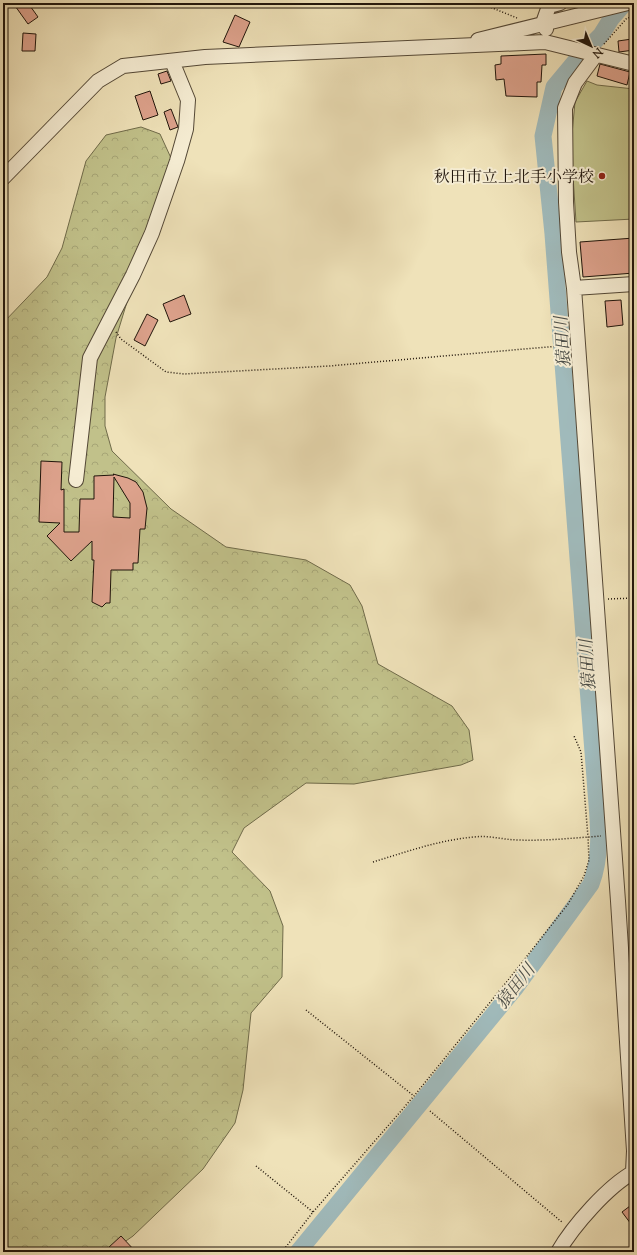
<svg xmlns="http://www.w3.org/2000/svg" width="637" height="1255" font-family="'Sorts Mill Goudy','Noto Serif JP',serif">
<defs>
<pattern id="forest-crowns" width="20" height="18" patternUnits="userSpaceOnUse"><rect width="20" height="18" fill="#c1c18a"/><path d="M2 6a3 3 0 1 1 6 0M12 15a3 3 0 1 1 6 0" fill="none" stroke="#a6a576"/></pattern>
</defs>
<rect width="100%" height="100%" fill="#efe2b9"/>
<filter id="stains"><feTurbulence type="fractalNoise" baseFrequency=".005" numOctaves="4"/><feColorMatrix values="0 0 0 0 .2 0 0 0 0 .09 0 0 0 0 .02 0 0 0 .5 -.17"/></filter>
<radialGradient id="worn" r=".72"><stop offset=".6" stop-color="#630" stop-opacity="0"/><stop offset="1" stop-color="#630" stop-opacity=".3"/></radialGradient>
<path fill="url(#forest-crowns)" stroke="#706b4a" d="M141,127l19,7 11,24 -55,180 -11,59v29l7,25 59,58 55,38 80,13 44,25 12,21 16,58 74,42 17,24 4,30 -12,5 -107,19 -48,-1 -62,45 -12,24 38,39 13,35 -1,51 -31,36 -8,77 -8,33 -32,46 -70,67 -23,16h-107v-929l44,-46 15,-29 24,-87 20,-26z"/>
<path fill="#c1c18a" stroke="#706b4a" d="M587,81l10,4 37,4v130l-58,3 -5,-77 4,-43z"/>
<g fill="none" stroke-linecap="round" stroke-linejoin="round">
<path stroke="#a0babb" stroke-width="17" d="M298,1252l218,-265 75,-103c13,-34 6,-71 4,-106l-42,-544 -10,-98 11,-49 25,-30 22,-22 10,-16 14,-16"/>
</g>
<path fill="#dda28c" stroke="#20150b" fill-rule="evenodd" d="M13,3h15l10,14 -10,7z
M235,15l15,7 -11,25 -16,-5z
M23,33l13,1 -1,17h-13z
M632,39l2,1v10l-15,2 -1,-11z
M546,54v11h-4l-1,17h-4v15l-31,-1 -2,-17 -8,1 -1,-15 6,-1v-8z
M600,64l30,8 -3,13 -30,-9z
M167,71l4,10 -10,3 -3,-10z
M150,91l8,24 -15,5 -8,-24z
M171,109l7,18 -8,3 -6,-18z
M634,238v35l-51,4 -3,-35z
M184,295l7,19 -21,8 -7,-18z
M621,300l2,25 -16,2 -2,-26z
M147,314l11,6 -13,26 -11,-6z
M41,461l21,1 -1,28 3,-1v43h15l1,-33h14v-23l20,-1 -1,-1 15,4 8,4 7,10 4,16 -2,21h-5l-2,34h-5v7h-22l-1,33h-4l-4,4 -10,-5 2,-42h-2v-19l-21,20 -24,-25 13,-13 -21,-1zM114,477l16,26v15l-17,-1z
M634,1203v25l-12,-16z
M121,1236l15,16h-24l-4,-4z"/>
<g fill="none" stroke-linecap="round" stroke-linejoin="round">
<g stroke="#544836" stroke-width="16">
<path id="minor" d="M546,29l-3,-6 6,-17 11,-3
M478,40l150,-37
M595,56l-20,27 -10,25 1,94 3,50 5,36 44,613 16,250 -1,21
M3,178l95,-97 25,-15 82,-9 340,-15 89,22
M574,288l60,-4
M76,480l14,-122 43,-83 19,-42 25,-72 9,-32 2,-29 -16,-39
M558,1252c15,-26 50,-66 76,-80"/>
</g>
<path stroke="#20150b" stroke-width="1.5" stroke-dasharray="1 2" stroke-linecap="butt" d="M480,3l37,15
M604,44l23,-26 7,-1
M116,332l5,7 45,33 18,2 145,-8 230,-20
M608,599l26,-1
M373,862c33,-10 66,-22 101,-25 16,-2 29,3 45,3 27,1 55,-2 82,-4
M306,1010l108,86
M430,1111l133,112
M256,1166l57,46
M282,1252l31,-40 101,-116 95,-117 59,-75 16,-28 5,-16 -1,-23 -7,-85 -7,-16"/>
<use href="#minor" stroke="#f5ecd2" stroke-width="14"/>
</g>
<circle fill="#8f2418" stroke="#f5ecd2" stroke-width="1.5" cx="602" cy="176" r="4"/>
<g text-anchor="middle" stroke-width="4" stroke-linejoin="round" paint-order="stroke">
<g font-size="16" fill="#20150b" stroke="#f5ecd2" text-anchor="end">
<text x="594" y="182">秋田市立上北手小学校</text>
</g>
<g font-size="17" font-style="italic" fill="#4d4f49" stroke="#f5ecd2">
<text transform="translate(562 342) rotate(-94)" y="6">猿田川</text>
<text transform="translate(587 665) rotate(-94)" y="6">猿田川</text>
<text transform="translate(515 986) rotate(-52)" y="6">猿田川</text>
</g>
</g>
<rect width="637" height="1255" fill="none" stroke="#efe2b9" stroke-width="16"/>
<rect x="4" y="4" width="629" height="1247" fill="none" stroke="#20150b" stroke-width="2"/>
<rect x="8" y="8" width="621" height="1239" fill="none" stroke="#20150b"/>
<g transform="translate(591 46) rotate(136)" stroke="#f5ecd2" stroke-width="3" paint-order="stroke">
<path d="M0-3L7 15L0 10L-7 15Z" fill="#20150b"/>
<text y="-6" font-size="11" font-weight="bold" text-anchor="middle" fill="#20150b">N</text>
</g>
<rect width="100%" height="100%" filter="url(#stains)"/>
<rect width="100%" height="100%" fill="url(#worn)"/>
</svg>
